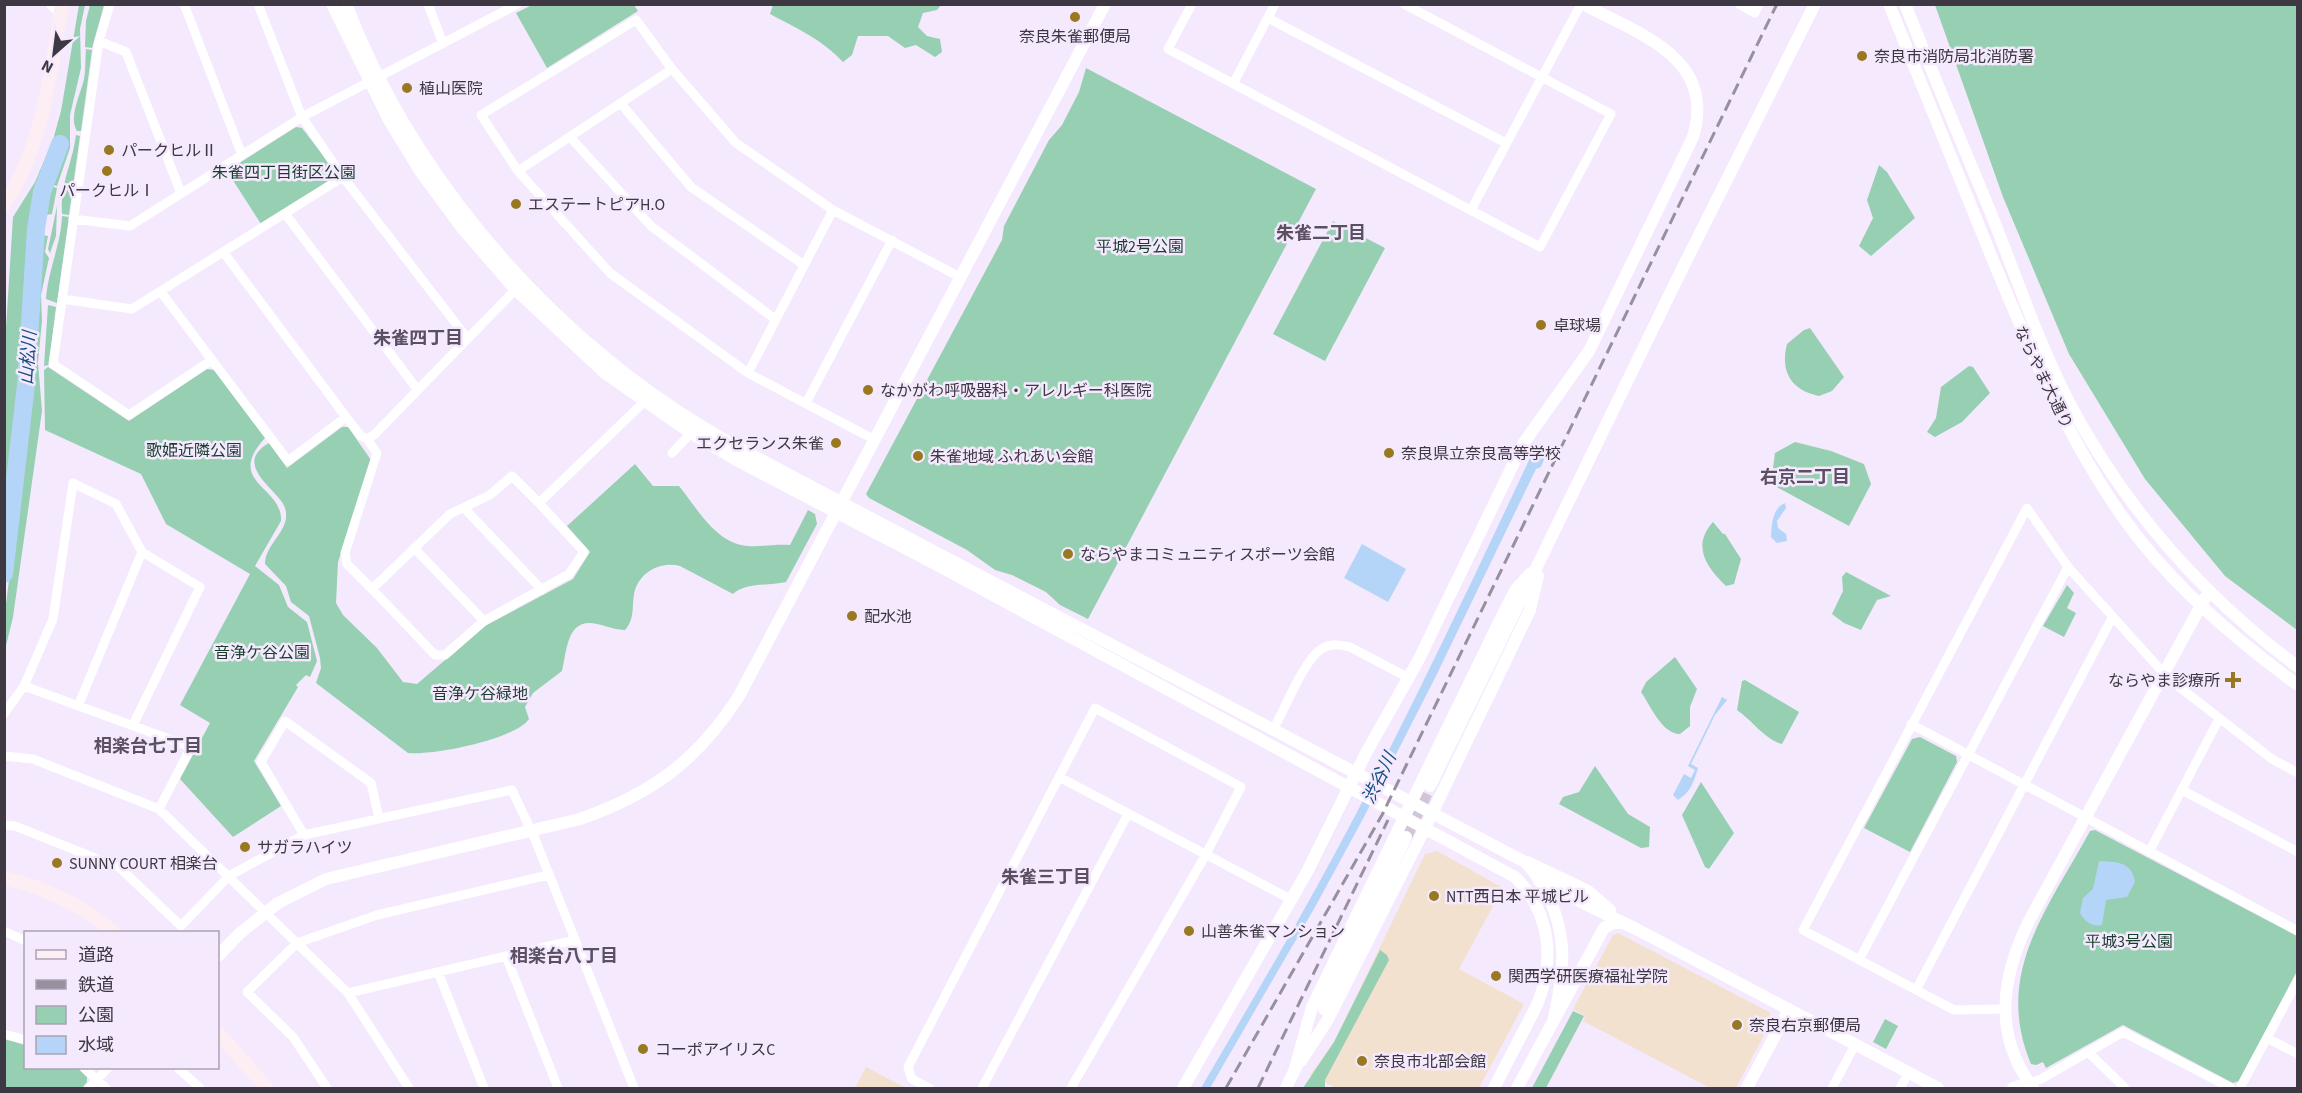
<svg xmlns="http://www.w3.org/2000/svg" width="2302" height="1093" font-family="'Source Sans 3','Noto Sans JP',sans-serif">
<rect width="100%" height="100%" fill="#f5e9fe"/>
<path fill="#f3e1d0" d="M1437,851l66,37 -44,81 65,35 -45,84h-143l-26,-13 24,-33 91,-188z
M1618,933l151,79 2,10 -35,66h-26l-127,-67 2,-5 -12,-7 40,-74z
M866,1067l40,21h-51z"/>
<path fill="#97cfb2" d="M79,5h6l-5,24 1,39 -11,47v33l-13,38 -7,-2 14,-41 -7,-2 -18,51 -8,46 -11,171 -15,111 1,-192 7,-111 22,-35 18,-42 8,-29z
M90,5h14l-12,43 -7,-1 1,-26z
M532,5h102l4,6 -91,57 -31,-55z
M773,5h168l-4,5 -14,3 -5,14 9,9 13,3 2,13 -7,5 -19,-12 -11,3 -17,-12h-30l-6,19 -9,7c-20,-22 -47,-34 -73,-48z
M1935,5h362v625l-72,-54 -80,-97 -76,-125 -66,-157z
M86,49l6,1 -11,81h-4c-9,-13 4,-38 7,-52 2,-10 1,-21 2,-30z
M1086,68l230,121 -228,430 -28,-14 -14,-13 -34,-17 -17,-5 -28,-20 -98,-52 -3,-4 136,-254 2,-14 45,-86 13,-15 17,-33z
M296,127l6,1 33,43 -1,7 -73,46 -34,-53z
M76,135l4,1 -11,79 -7,-1c-2,-31 10,-49 14,-79z
M1879,165l8,7 28,46 -44,38 -12,-10 14,-28 -6,-18z
M50,186l7,2 -5,26 -6,1 -4,20 6,1 -3,16 4,6 -8,37 1,26 -4,41 4,49 -29,206 -8,33v-38l25,-201 9,-173z
M57,206l-1,30 -6,17 -2,-4z
M62,216l7,1 -12,86 -11,-4c2,-29 15,-54 16,-83z
M1333,221l52,27 -60,113 -52,-27z
M48,305l8,2 -7,58 -5,1z
M1810,328l34,49 -12,14 -13,5c-28,-6 -39,-24 -32,-52l17,-14z
M1969,366l4,1 17,26 -28,29 -27,15 -8,-5 9,-14 5,-31z
M48,367l81,54 78,-52 7,1 51,68c-41,45 18,48 16,83l-26,45 24,19 9,22 19,15 10,39 -7,16 -4,-2 -10,10 2,2 -44,74 27,45 -48,31 -53,-58 30,-56 -30,-18 70,-131 -84,-50 -25,-50 -96,-44 -1,-60z
M342,427h6l23,33 -33,102 -2,41 7,12 34,33 26,34 14,2 68,-58 88,-47 17,-27 -23,-26 68,-62 18,22h26c18,22 37,58 69,60 12,1 27,-2 42,-1l18,-35 7,4 2,10 -31,58c-17,4 -40,0 -53,12l-53,-28c-18,-5 -39,5 -45,24 -4,14 1,28 -10,40 -9,0 -19,-4 -28,-6 -31,-7 -30,28 -35,47l-29,22 -8,14 4,12c-13,20 -96,37 -121,34l-92,-70 5,-15 -1,-10 -11,-42 -18,-14 -5,-16 -21,-22c0,-21 27,-34 20,-56 -4,-16 -55,-43 -16,-65l18,25z
M1795,442l36,9 33,13 7,20 -22,42 -78,-42 4,-31z
M1713,522l10,12h2l16,25 -7,25 -8,2c-19,-18 -35,-40 -13,-64z
M1846,572l45,24 -14,4 -16,30 -17,-7 -12,-9 11,-23 -1,-14z
M2067,585l7,8 -7,15 9,5 -12,24 -21,-11z
M1675,657l22,32 -7,18v19l-10,8c-18,0 -30,-29 -39,-42l5,-10z
M1745,680l54,32 -17,32c-18,-5 -30,-24 -45,-34l5,-29z
M1920,737l36,19 1,6 -47,90 -46,-24 48,-89z
M1595,766l33,48 22,13 -1,20 -8,1 -82,-44 4,-7 16,-5z
M1701,782l33,51 -25,36 -4,-2 -23,-52z
M2095,830l202,106v35l-58,110 -6,2 -110,-58 -77,43 -3,-6 -7,3 -5,-1c-38,-91 17,-155 59,-233z
M1380,950l7,5 2,5 -64,120v8h-22l31,-46z
M1573,1011l11,5 -38,72h-14z
M1885,1019l13,7 -12,23 -13,-7z
M4,1039l21,6 1,23h52l9,9v5l-5,6h-77z"/>
<path fill="#b4d5f7" d="M1545,457l-4,10 -5,2 -101,209 -71,139 -49,90 -105,181h-9c53,-91 107,-182 156,-276 61,-116 117,-235 173,-354z
M1785,503l1,5 -9,13 1,7 8,6 1,7 -10,2 -6,-6c1,-14 1,-28 14,-34z
M1362,544l44,25 -18,33 -44,-24z
M1722,697l5,3 -12,15 -24,49 7,4c-4,13 -7,24 -20,32l-5,-5 11,-21 7,4 4,-8 -7,-4z
M2099,861c17,1 33,0 36,21l-8,15 -21,3 -4,25c-10,2 -17,-3 -22,-12l3,-15 10,-9z"/>
<g fill="none" stroke-linecap="round" stroke-linejoin="round">
<path stroke="#b4d5f7" stroke-width="18" d="M4,574l22,-189 10,-156 6,-37 18,-48"/>
<path stroke="#d0c6d8" stroke-width="12" stroke-dasharray="12 6" stroke-linecap="butt" d="M1406,837l24,-51"/>
<path stroke="#fff" stroke-width="9" d="M50,4l10,10
M110,4l-11,37 -46,323 76,51 83,-55 76,101 58,-44 15,19 6,3 7,-4 144,-148
M184,4l58,151
M258,4l44,113 41,60 124,161
M428,4l15,40
M1192,4l-24,45 372,198 71,-133 -207,-110
M1739,4l16,9 4,-9
M1268,18l238,125
M99,41l27,11 55,141
M1233,84l42,-80
M622,105l69,82 113,78
M571,138l80,88 124,93
M518,171l154,-102
M1471,210l110,-206
M286,215l131,174
M73,219l57,7 172,-109 216,-113
M224,253l122,164
M161,292l51,68
M62,299l70,10 211,-132
M748,373l85,-163
M806,403l86,-163
M367,439l10,14 -32,100 2,11 25,25 78,-75 40,-19 22,-19 27,27 106,-102
M875,440l-127,-67 -138,-100 -92,-102 -37,-56 155,-95 36,49 64,74 97,67 127,67
M672,453l19,-20
M464,508l78,82
M414,548l70,73
M372,589l63,66h10l39,-34 85,-47 15,-22 -45,-49
M24,686l167,61 -32,62
M78,706l64,-154
M4,714l20,-28 29,-67 20,-136 43,21 26,48 58,35 -67,138
M1911,724l387,207
M1274,728c11,-19 31,-71 49,-80 9,-5 18,-3 27,-1l57,30
M4,756l29,3 126,50 189,184 61,95
M1061,778l231,122
M2182,790l116,62
M4,825l11,1 105,42 61,58 48,-50 75,-41 208,-45 23,49 99,249
M304,835l-43,-73 24,-41 86,62 8,35
M2149,852l70,-133
M4,931l22,10
M506,956l52,132
M1859,960l209,-393
M438,972l46,116
M1916,990l196,-372
M348,993l227,-53
M2004,1009l-50,1 -151,-80 224,-422 41,59 101,112 103,80 26,14
M4,1034l22,6
M2267,1038l31,16
M2088,1052l37,36
M84,1068l22,20
M178,1068l22,20
M2029,1083l12,-4 82,-47 108,56
M89,1088l19,-20
M327,1088l-34,-51 -46,-45 50,-49 80,-28 171,-40
M929,1088l-17,-9 -4,-12 187,-359 146,79 -36,69 -134,232
M982,1088l146,-274
M1832,1088l23,-43
M1900,1088l9,-15
M2240,1088l58,-108"/>
<path stroke="#fff" stroke-width="12" d="M332,4l57,116 31,51 42,57 53,61 90,84 86,60 49,29 199,104 576,311c36,35 40,84 22,128l-43,83
M346,4c63,164 185,309 330,406 53,35 111,63 166,93l683,359c9,8 15,19 21,30 23,44 18,83 7,130
M1889,4c34,82 66,163 99,244 38,93 76,185 134,268 46,66 111,122 176,169
M1905,4c27,68 55,135 83,202 27,66 49,135 82,198 55,104 134,193 228,263
M1430,786l253,-519 132,-263
M1527,862l61,29 22,19
M1539,881l101,50 298,157
M218,956l22,-23 38,-30 48,-24 254,-60c72,-25 118,-59 159,-123l366,-692
M1324,1009l82,-172
M1301,1061l26,-40 98,-193 105,-218 8,-34
M1294,1072l18,-65 190,-391 14,-27 15,-16
M1183,1088l124,-216 59,-119 53,-94 104,-215 66,-93 104,-214c24,-80 -55,-103 -110,-133
M1286,1088l11,-23
M1517,1088l87,-160 9,-5h10
M1747,1088l42,-79
M2013,1088l16,-5
M2033,1088c-40,-53 -32,-110 -4,-167l176,-323"/>
<path stroke="#fceef2" stroke-width="14" d="M4,205c40,-61 46,-131 58,-201
M4,878c41,10 78,26 109,54
M218,1033l49,55"/>
<path stroke="#98909f" stroke-width="3" stroke-dasharray="12 6" stroke-linecap="butt" d="M1226,1088l156,-273 395,-811
M1258,1088l130,-268"/>
</g>
<g fill="#987922" stroke="#f5e9fe" stroke-width="2">
<circle cx="1075" cy="17" r="6"/>
<circle cx="1862" cy="56" r="6"/>
<circle cx="407" cy="88" r="6"/>
<circle cx="109" cy="150" r="6"/>
<circle cx="107" cy="171" r="6"/>
<circle cx="516" cy="204" r="6"/>
<circle cx="1541" cy="325" r="6"/>
<circle cx="868" cy="390" r="6"/>
<circle cx="836" cy="443" r="6"/>
<circle cx="1389" cy="453" r="6"/>
<circle cx="918" cy="456" r="6"/>
<circle cx="1068" cy="554" r="6"/>
<circle cx="852" cy="616" r="6"/>
<path d="M2230 671h6v6h6v6h-6v6h-6v-6h-6v-6h6z"/>
<circle cx="245" cy="847" r="6"/>
<circle cx="57" cy="863" r="6"/>
<circle cx="1434" cy="896" r="6"/>
<circle cx="1189" cy="931" r="6"/>
<circle cx="1496" cy="976" r="6"/>
<circle cx="1737" cy="1025" r="6"/>
<circle cx="643" cy="1049" r="6"/>
<circle cx="1362" cy="1061" r="6"/>
</g>
<g text-anchor="middle" stroke-width="5" stroke-linejoin="round" paint-order="stroke">
<g font-size="16" fill="#3d3841" stroke="#f5e9fe" text-anchor="start">
<text x="1075" y="42" text-anchor="middle">奈良朱雀郵便局</text>
<text x="1874" y="62">奈良市消防局北消防署</text>
<text x="419" y="94">植山医院</text>
<text x="121" y="156">パークヒルⅡ</text>
<text x="107" y="196" text-anchor="middle">パークヒルⅠ</text>
<text x="528" y="210">エステートピアH.O</text>
<text x="1553" y="331">卓球場</text>
<text x="880" y="396">なかがわ呼吸器科・アレルギー科医院</text>
<text x="824" y="449" text-anchor="end">エクセランス朱雀</text>
<text x="1401" y="459">奈良県立奈良高等学校</text>
<text x="930" y="462">朱雀地域 ふれあい会館</text>
<text x="1080" y="560">ならやまコミュニティスポーツ会館</text>
<text x="864" y="622">配水池</text>
<text x="2220" y="686" text-anchor="end">ならやま診療所</text>
<text x="257" y="853">サガラハイツ</text>
<text x="69" y="869">SUNNY COURT 相楽台</text>
<text x="1446" y="902">NTT西日本 平城ビル</text>
<text x="1201" y="937">山善朱雀マンション</text>
<text x="1508" y="982">関西学研医療福祉学院</text>
<text x="1749" y="1031">奈良右京郵便局</text>
<text x="655" y="1055">コーポアイリスC</text>
<text x="1374" y="1067">奈良市北部会館</text>
</g>
<g font-size="16" fill="#193e2d" stroke="#f5e9fe">
<text x="284" y="178">朱雀四丁目街区公園</text>
<text x="1140" y="252">平城2号公園</text>
<text x="194" y="456">歌姫近隣公園</text>
<text x="262" y="658">音浄ケ谷公園</text>
<text x="480" y="699">音浄ケ谷緑地</text>
<text x="2129" y="947">平城3号公園</text>
</g>
<g font-size="16" fill="#3d3841" stroke="#f5e9fe">
<text transform="translate(2044 377) rotate(64)" y="6">ならやま大通り</text>
</g>
<g font-size="18" font-weight="bold" fill="#5a5062" stroke="#f5e9fe">
<text x="1321" y="239">朱雀二丁目</text>
<text x="418" y="344">朱雀四丁目</text>
<text x="1805" y="483">右京二丁目</text>
<text x="148" y="752">相楽台七丁目</text>
<text x="1046" y="883">朱雀三丁目</text>
<text x="564" y="962">相楽台八丁目</text>
</g>
<g font-size="18" font-style="italic" fill="#134f82" stroke="#f5e9fe">
<text transform="translate(28 358) rotate(-86)" y="6">山松川</text>
<text transform="translate(1379 778) rotate(-64)" y="6">渋谷川</text>
</g>
</g>
<rect width="2302" height="1093" fill="none" stroke="#3d3841" stroke-width="12"/>
<rect x="24" y="931" width="195" height="138" fill="#f5e9fe" stroke="#aba2b2" stroke-width="1.5"/>
<rect x="36" y="950" width="30" height="9" fill="#fceef2" stroke="#aba2b2" stroke-width="1.5"/>
<text x="78" y="961" font-size="18" fill="#3d3841">道路</text>
<rect x="36" y="980" width="30" height="9" fill="#98909f" stroke="#aba2b2" stroke-width="1.5"/>
<text x="78" y="991" font-size="18" fill="#3d3841">鉄道</text>
<rect x="36" y="1006" width="30" height="18" fill="#97cfb2" stroke="#aba2b2" stroke-width="1.5"/>
<text x="78" y="1021" font-size="18" fill="#3d3841">公園</text>
<rect x="36" y="1036" width="30" height="18" fill="#b4d5f7" stroke="#aba2b2" stroke-width="1.5"/>
<text x="78" y="1051" font-size="18" fill="#3d3841">水域</text>
<g transform="translate(54 54) rotate(208)" stroke="#f5e9fe" stroke-width="4.5" paint-order="stroke">
<path d="M0-4.5L10 22L0 15L-10 22Z" fill="#3d3841"/>
<text y="-9" font-size="16" font-weight="bold" text-anchor="middle" fill="#3d3841">N</text>
</g>
</svg>
